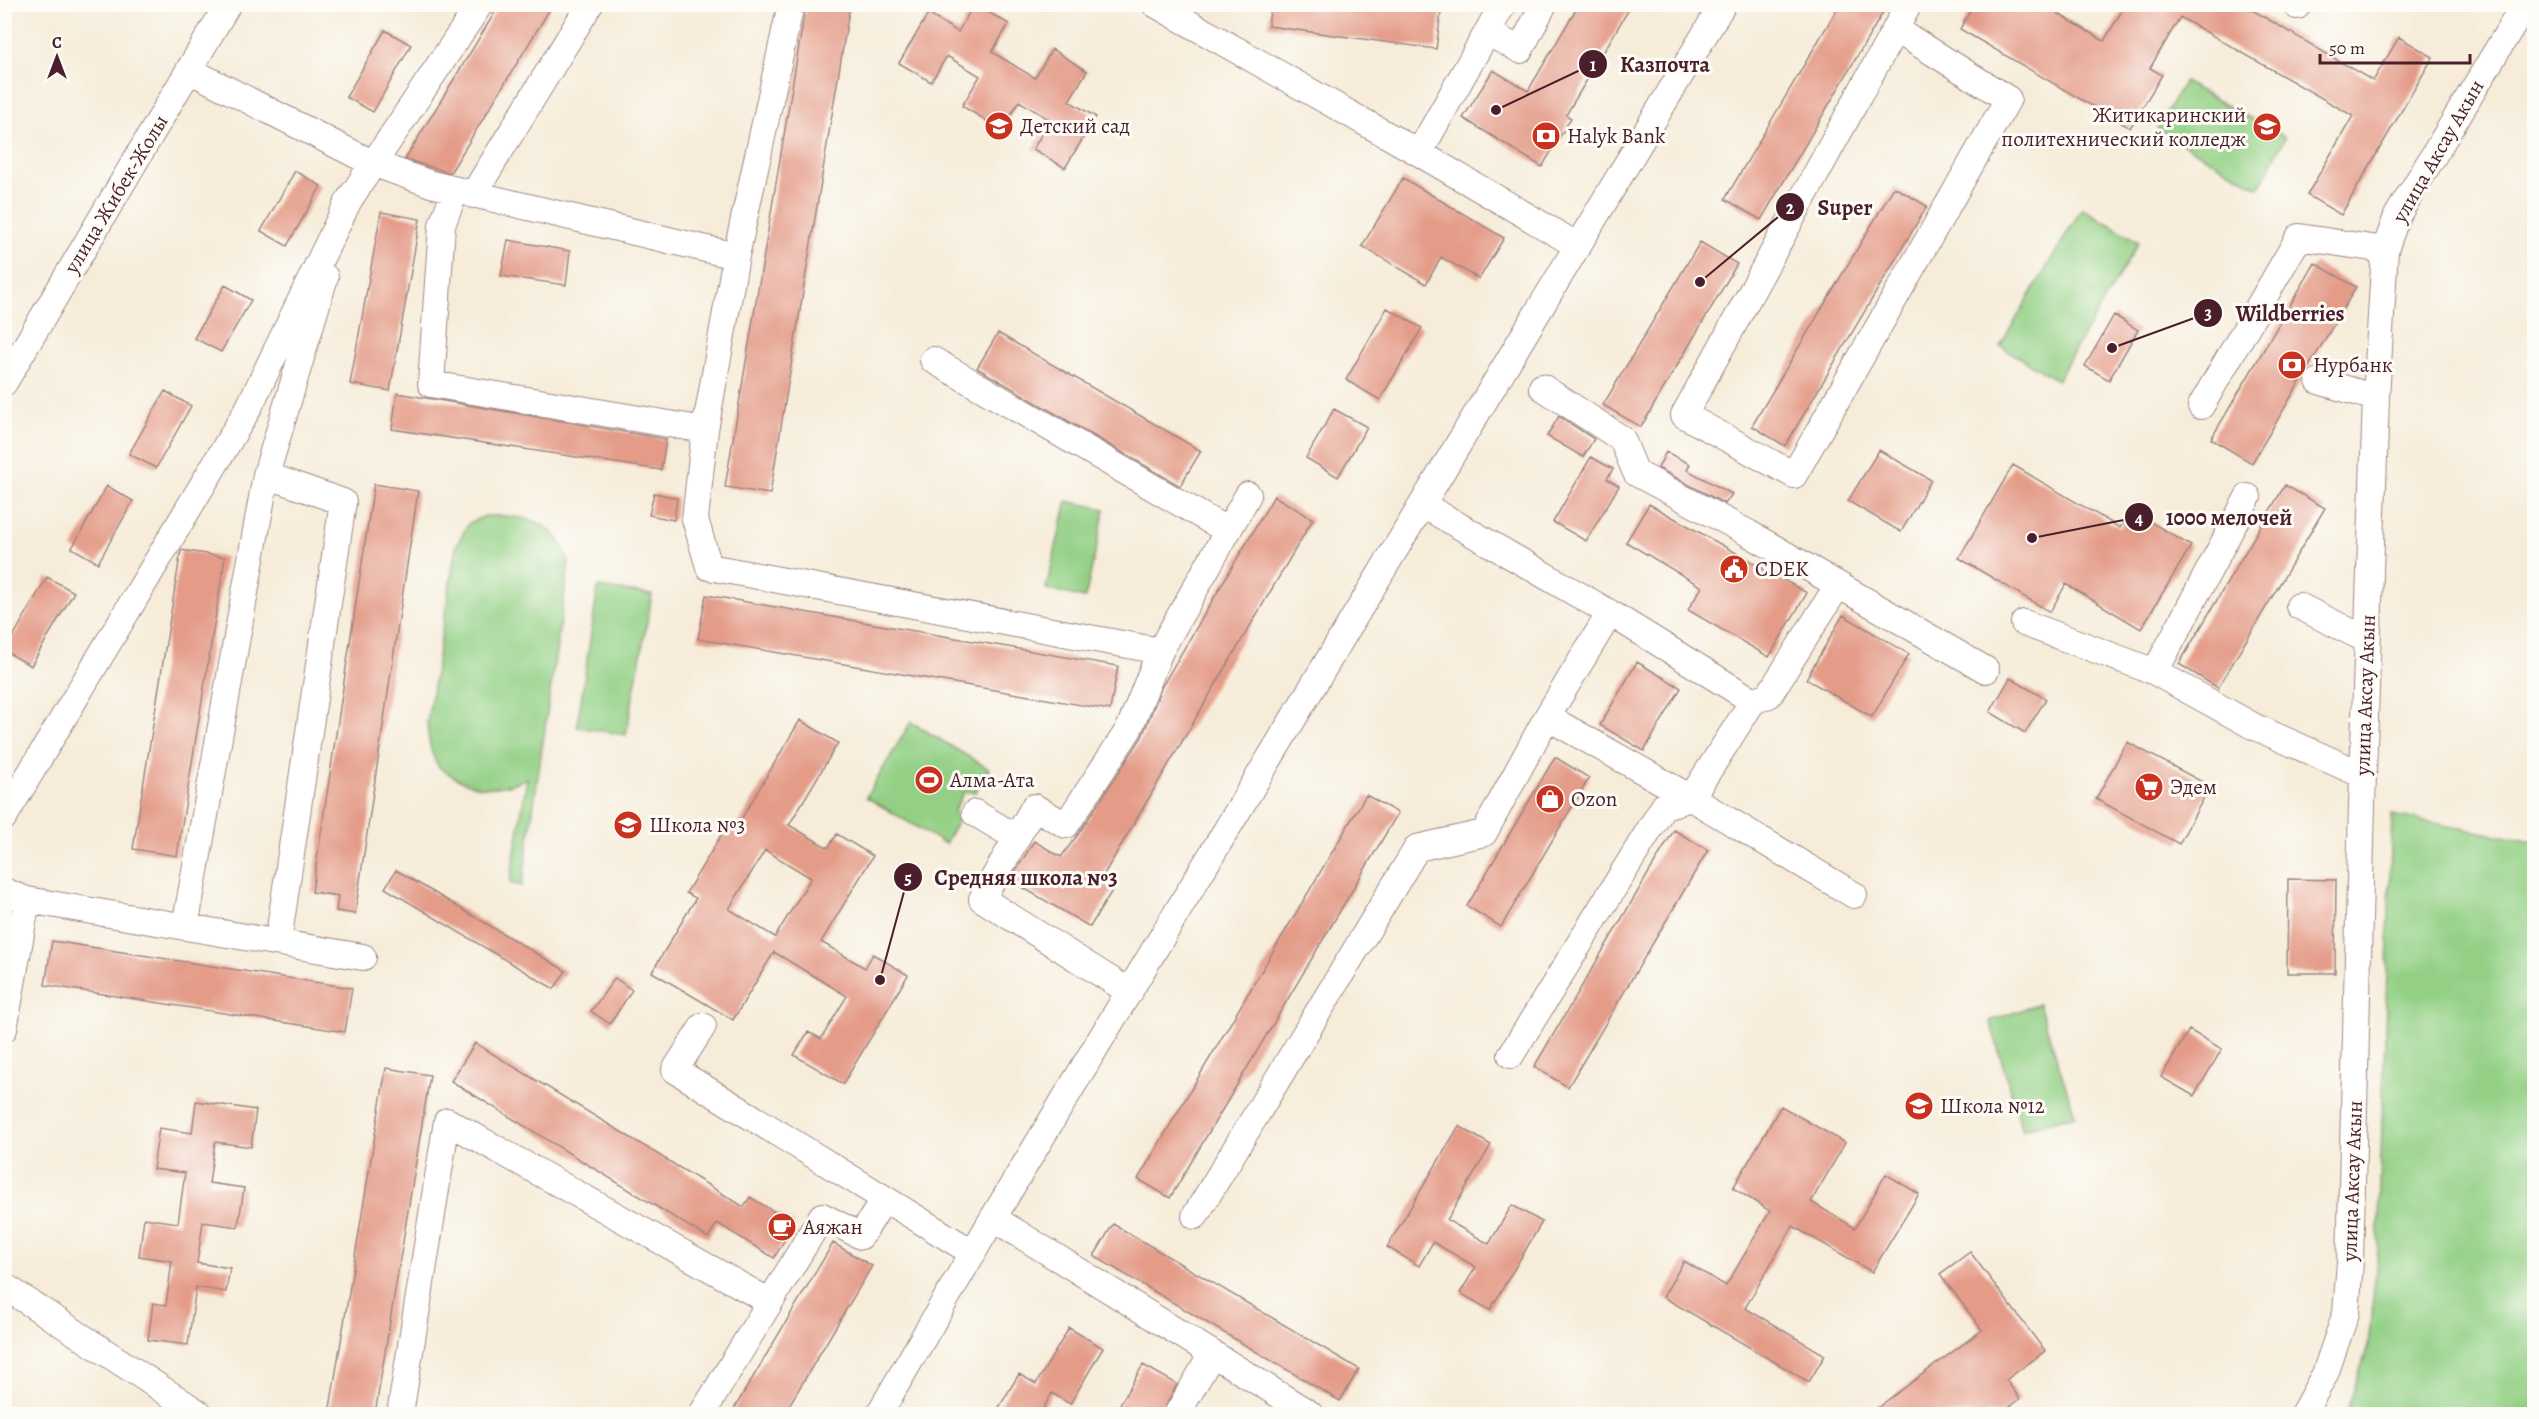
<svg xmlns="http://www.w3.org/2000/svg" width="2539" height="1419" font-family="Alegreya,serif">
<rect width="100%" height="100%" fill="#fdfcf7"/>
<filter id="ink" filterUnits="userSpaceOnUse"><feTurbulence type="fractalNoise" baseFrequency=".0167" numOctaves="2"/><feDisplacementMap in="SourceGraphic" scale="12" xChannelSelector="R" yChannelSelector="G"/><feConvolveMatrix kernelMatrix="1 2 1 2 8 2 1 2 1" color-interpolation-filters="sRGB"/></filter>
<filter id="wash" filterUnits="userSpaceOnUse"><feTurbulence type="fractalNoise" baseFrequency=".008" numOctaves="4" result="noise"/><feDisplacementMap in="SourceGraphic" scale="24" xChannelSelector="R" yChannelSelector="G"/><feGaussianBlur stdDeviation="1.35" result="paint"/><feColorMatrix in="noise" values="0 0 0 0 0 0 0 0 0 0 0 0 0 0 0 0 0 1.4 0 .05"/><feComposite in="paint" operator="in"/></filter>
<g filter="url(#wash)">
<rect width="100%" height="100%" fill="#f6ecd9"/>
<path fill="#93d085" stroke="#6e7858" stroke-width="1.5" d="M2184,82l101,55 -26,51 -102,-59z
M2082,208l57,34 -82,138 -57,-34z
M1067,501l38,8 -20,89 -39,-9z
M485,516c40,-2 71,4 84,46l-47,324 -12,-3 17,-105c-26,13 -54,14 -79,-5 -4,-2 -9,-5 -11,-9 -7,-11 -9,-28 -10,-41l29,-177 13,-23z
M598,587l54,8 -26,140 -49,-8z
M911,722l78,47 -14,23h-11l-10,19 4,9 -13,24 -79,-47z
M2392,815l142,27v572h-188l22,-68 10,-97z
M2039,1004l36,111 -53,15 -32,-109z"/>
<g id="blocks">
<path fill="#e49b88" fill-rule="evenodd" d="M500,4h53l-103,169 -45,-14z
M806,4h44l-80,490 -45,-7z
M974,4l35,20 -17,28 43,26 17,-29 35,22 -18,30 27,16 -31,51 -32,-19 17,-29 -31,-19 -17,29 -40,-24 18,-30 -33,-20 -16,26 -32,-19 29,-49 30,18z
M1271,4h171l-6,45 -168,-23z
M1579,4h53l-66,111 5,3 -29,49 -79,-49 30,-48 35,21z
M1840,4h48l-127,216 -36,-21z
M1974,4h68l62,37 22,-37h116l131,77 26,-44 34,20 -92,158 -34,-20 46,-79 -173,-99 -30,51 12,7 -32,53 -170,-99z
M385,30l26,15 -38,67 -27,-15z
M295,171l26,15 -34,60 -26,-15z
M1403,178l101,60 -25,41 -38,-22 -15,27 -64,-38z
M1894,187l33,19 -142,240 -33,-20z
M381,212l39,7 -30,172 -40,-7z
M508,240l62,11 -4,34 -65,-9z
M1700,242l37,22 -96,163 -38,-22z
M2315,263l41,24 -104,176 -41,-24z
M225,285l26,15 -30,52 -27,-14z
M1387,308l35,20 -42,72 -34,-20z
M2114,315l24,15 -29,50 -24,-14z
M998,333l203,118 -21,35 -203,-118z
M165,391l26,15 -35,62 -27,-14z
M397,393l269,46 -5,31 -269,-41z
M1334,409l33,18 -29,50 -32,-19z
M1559,416l35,23 -11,18 -36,-21z
M1879,450l52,30 -30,52 -53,-31z
M1666,452l24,12 -3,6 45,24 -7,10 -67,-36z
M1591,457l22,12 -6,10 12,7 -33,55 -33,-19z
M2013,465l107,63 11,-18 60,36 -50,83 -75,-45 -16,28 -91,-54z
M374,484l44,7 -63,423 -19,-3 2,-15 -26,-4z
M2285,485l40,23 -107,180 -39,-24z
M107,486l26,15 -35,62 -26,-15z
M654,493l23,5 -3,22 -25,-5z
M1274,496l39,23 -213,362 13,8 -23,38 -80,-47 24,-39 27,16 18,-24 63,-96 20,-51z
M1649,504l158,89 -38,64 -81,-47 14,-23 -76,-45z
M181,550l44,7 -48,299 -44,-7z
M47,577l27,15 -43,74 -26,-15z
M706,595l412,71 -8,44 -412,-71z
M1843,615l66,39 -37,63 -66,-38z
M1637,662l44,26 -37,63 -44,-26z
M2010,678l36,21 -21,34 -35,-21z
M800,720l38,23 -49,82 39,23 9,-14 36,22 -52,86 44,26 8,-14 35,21 -65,109 -49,-29 14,-23 13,7 26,-43 -73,-44 -41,68 -81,-48 44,-74 -10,-5 42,-69 8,4zM765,850l46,28 -36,59 -46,-28z
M2127,742l83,44 -31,58 -83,-45z
M1555,757l34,21 -88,149 -34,-21z
M1366,795l32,18 -228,385 -32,-19z
M1674,830l34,20 -140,237 -34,-20z
M396,870l170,101 -12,18 -169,-101z
M2288,879l48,1 -1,93h-48z
M52,941l300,47 -7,44 -300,-47z
M615,978l17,12 -22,34 -19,-13z
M2189,1030l33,19 -28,47 -33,-19z
M475,1043l269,164 6,-10 44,27 -20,34 -57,-35 -9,15 -257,-157z
M386,1068l44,7 -55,339h-46z
M196,1101l60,9 -5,37 -36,-5 -6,41 35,5 -6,39 -35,-5 -6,41 33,5 -4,24 -30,-5 -8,58 -40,-5 5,-37 13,2 6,-44 -33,-5 5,-38 34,5 7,-50 -32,-4 6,-41 33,5z
M1781,1106l64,37 -34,59 44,26 31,-54 33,20 -47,78 -79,-46 -48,82 80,47 -16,27 -146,-85 21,-36 42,25 44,-75 -37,-23z
M1459,1126l32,19 -44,75 42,24 23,-39 30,17 -52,88 -30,-17 16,-26 -43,-25 -14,24 -32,-19z
M1113,1224l246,145 -19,32 -246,-145z
M833,1243l39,23 -88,148h-53z
M1970,1252l75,99 -39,29 14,19 -20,15h-131l113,-84 -42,-56z
M1069,1328l34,20 -33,56 -18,-11 -12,21h-45l24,-40 17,10z
M1143,1365l34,19 -15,30h-48z"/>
</g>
</g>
<g filter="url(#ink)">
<use href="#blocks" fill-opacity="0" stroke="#a08682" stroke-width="1.5"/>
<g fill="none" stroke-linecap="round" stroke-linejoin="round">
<g stroke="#a08682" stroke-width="28">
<path id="minor" d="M791,4l-55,252 -31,174 -10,89 14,48 451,84 -31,78 -63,96 -32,-18 -52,92 148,93
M1155,4l264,149 159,93
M2297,6l1,-2
M1895,29l113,70 -214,376 -110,-60 225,-411
M1487,32l33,18 24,-46
M189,70l183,93 59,21 305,72
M1419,153l84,-149
M455,191l-13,34 -11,159 274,46
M473,195l117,-191
M933,360l295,171
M2319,381l57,17
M4,383l224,-379
M1542,387l80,52 14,34 112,60 238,137
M2201,406l98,-169 86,13
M266,475l77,27 -65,440
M2299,606l68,34
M2024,623l131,49 98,54 110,49
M1160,651l88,-156
M2155,672l93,-175
M1753,701l16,-6 69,-110
M1547,717l144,81 163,97
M975,813l42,25
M4,817l244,-408 101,-209 131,-196
M4,891l23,9 336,57
M185,927l81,-452 59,-198
M703,1026l-28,44 298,183
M4,1029l23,-129
M1511,1055l153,-249 27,-8 62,-97 -143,-88
M1195,1216l222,-368 67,-15 63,-116 63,-104 -187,-108
M993,1218l317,196
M4,1286l196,128
M770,1302l52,-86 39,20 23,-37
M400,1414l47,-293 323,181 -68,112
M879,1414l114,-196 730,-1214
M1177,1414l35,-60
M2303,1414l22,-40 21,-61 4,-51 12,-458 14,-406 9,-148 12,-34 128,-212"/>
</g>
<use href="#minor" stroke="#fff" stroke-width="26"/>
</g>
</g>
<defs>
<g id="school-disc" transform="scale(1.5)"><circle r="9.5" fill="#c8321e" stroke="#fdfcf7"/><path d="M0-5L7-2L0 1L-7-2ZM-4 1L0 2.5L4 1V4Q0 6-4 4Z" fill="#fff"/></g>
<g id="university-disc" transform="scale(1.5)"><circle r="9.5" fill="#c8321e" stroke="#fdfcf7"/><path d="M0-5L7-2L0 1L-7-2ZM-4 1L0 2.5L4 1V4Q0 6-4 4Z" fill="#fff"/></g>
<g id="bank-disc" transform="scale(1.5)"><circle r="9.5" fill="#c8321e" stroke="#fdfcf7"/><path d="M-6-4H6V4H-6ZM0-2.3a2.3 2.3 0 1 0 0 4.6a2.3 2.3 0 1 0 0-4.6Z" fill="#fff"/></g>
<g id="civic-disc" transform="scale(1.5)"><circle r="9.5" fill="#c8321e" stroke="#fdfcf7"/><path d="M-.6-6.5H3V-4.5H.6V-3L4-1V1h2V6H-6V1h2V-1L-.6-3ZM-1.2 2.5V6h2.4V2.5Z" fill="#fff"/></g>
<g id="stadium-disc" transform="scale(1.5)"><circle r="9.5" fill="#c8321e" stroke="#fdfcf7"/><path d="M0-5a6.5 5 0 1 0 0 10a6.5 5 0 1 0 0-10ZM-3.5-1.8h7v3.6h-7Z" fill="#fff"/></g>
<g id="supermarket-disc" transform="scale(1.5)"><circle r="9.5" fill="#c8321e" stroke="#fdfcf7"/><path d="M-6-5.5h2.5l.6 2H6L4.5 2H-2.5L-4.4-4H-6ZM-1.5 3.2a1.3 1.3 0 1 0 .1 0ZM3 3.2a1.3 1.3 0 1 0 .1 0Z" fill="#fff"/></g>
<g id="shop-disc" transform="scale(1.5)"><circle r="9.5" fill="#c8321e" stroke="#fdfcf7"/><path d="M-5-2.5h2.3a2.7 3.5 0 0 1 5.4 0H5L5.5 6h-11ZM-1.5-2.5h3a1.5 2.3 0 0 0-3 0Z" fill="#fff"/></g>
<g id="cafe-disc" transform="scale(1.5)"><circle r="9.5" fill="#c8321e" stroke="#fdfcf7"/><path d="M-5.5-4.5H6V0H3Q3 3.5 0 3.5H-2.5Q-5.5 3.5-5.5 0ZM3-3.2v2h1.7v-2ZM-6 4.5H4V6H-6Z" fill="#fff"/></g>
</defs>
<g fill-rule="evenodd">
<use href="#school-disc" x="999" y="126"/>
<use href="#university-disc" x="2267" y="127"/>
<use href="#bank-disc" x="1546" y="136"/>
<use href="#bank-disc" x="2292" y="365"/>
<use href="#civic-disc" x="1734" y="569"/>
<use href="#stadium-disc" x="929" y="780"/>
<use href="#supermarket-disc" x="2149" y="787"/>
<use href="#shop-disc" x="1550" y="799"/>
<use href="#school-disc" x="628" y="825"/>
<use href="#school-disc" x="1919" y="1106"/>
<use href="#cafe-disc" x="782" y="1227"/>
</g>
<g text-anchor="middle" stroke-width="6" stroke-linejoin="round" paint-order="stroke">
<g font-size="21" fill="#4a1f2b" stroke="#fdfcf7" text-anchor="start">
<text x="2246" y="122" text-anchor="end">Житикаринский<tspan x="2246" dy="24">политехнический колледж</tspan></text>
<text x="1020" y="133">Детский сад</text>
<text x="1567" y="143">Halyk Bank</text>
<text x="2313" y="372">Нурбанк</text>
<text x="1755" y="576">CDEK</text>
<text x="950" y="787">Алма-Ата</text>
<text x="2170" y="794">Эдем</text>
<text x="1571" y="806">Ozon</text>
<text x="649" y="832">Школа №3</text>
<text x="1940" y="1113">Школа №12</text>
<text x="803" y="1234">Аяжан</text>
</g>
<g font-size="21" fill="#4a1f2b" stroke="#fdfcf7">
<text transform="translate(2438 151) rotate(-60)" y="7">улица Аксау Акын</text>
<text transform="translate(116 194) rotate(-59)" y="7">улица Жибек-Жолы</text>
<text transform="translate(2365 695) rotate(-88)" y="7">улица Аксау Акын</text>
<text transform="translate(2352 1181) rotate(-88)" y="7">улица Аксау Акын</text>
</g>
</g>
<path fill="none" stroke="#4a1f2b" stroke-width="2" d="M1496 110L1593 64M1700 282L1790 207M2112 348L2208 313M2032 538L2139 517M880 980L908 877"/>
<g fill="#4a1f2b" stroke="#fdfcf7" stroke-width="2">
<circle cx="1496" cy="110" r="6"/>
<circle cx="1700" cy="282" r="6"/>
<circle cx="2112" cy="348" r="6"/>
<circle cx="2032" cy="538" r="6"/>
<circle cx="880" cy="980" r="6"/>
<circle cx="1593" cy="64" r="15"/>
<circle cx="1790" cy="207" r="15"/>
<circle cx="2208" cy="313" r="15"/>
<circle cx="2139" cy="517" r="15"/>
<circle cx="908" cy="877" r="15"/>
</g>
<g font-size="18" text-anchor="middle" font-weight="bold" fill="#fff">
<text x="1593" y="71">1</text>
<text x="1790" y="214">2</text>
<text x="2208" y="319">3</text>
<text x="2139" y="524">4</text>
<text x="908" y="884">5</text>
</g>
<g font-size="22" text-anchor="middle" font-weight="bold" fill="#4a1f2b" stroke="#fdfcf7" stroke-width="6" stroke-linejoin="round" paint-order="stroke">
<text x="1665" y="72">Казпочта</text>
<text x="1845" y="215">Super</text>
<text x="2290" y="321">Wildberries</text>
<text x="2229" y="525">1000 мелочей</text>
<text x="1026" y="885">Средняя школа №3</text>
</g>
<rect width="2539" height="1419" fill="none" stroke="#fdfcf7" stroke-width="24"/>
<g transform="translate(57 57)" stroke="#fdfcf7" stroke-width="4.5" paint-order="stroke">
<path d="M0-4.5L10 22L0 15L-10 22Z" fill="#4a1f2b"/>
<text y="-9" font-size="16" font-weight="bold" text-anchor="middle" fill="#4a1f2b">С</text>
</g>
<path d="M2320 54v9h150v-9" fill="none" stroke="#4a1f2b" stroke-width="3"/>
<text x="2329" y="54" font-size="18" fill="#4a1f2b" stroke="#fdfcf7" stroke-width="4.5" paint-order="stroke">50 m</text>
</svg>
